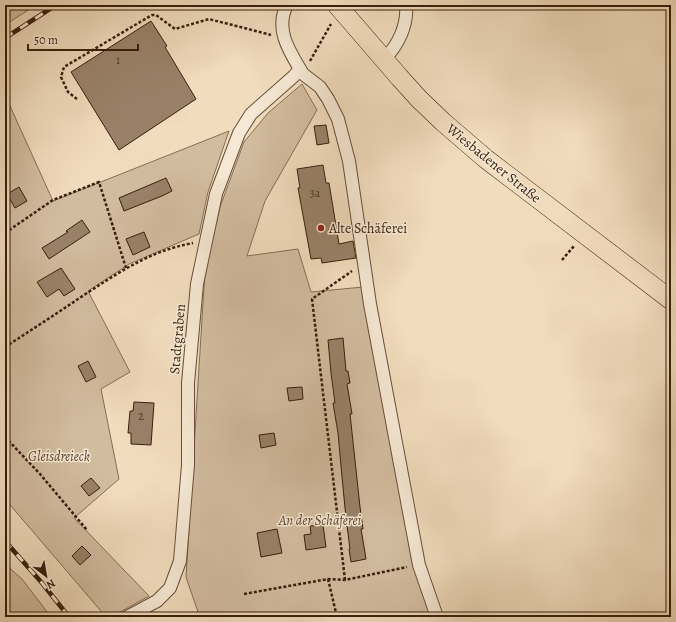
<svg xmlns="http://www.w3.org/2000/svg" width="676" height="622" font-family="Alegreya,serif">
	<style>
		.green { fill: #d2bc9f; stroke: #866e55 }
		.building { fill: #998168; stroke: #391f0b }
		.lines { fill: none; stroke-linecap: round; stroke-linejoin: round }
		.minor-casing { stroke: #674e38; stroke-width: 14 }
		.primary-casing { stroke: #391f0b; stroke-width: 20 }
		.path { stroke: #391f0b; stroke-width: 2.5; stroke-dasharray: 3 2; stroke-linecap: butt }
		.minor { stroke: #f6e8d4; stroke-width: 12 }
		.primary { stroke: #f1dcbd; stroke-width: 19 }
		.rail-casing { stroke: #391f0b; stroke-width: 4.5 }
		.rail { stroke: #f6e8d4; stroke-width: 3; stroke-dasharray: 9; stroke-linecap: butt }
		.poi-dot { fill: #8f2418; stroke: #f6e8d4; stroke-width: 1.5 }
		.labels { text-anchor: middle; stroke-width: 3; stroke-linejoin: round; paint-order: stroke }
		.number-label { font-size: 12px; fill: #513822 }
		.street-label { font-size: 14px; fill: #391f0b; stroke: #f6e8d4 }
		.poi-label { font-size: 14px; fill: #391f0b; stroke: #f6e8d4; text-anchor: start }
		.park-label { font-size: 14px; font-style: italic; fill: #5f4630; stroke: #f6e8d4 }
	</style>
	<rect width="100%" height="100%" fill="#f1dcbd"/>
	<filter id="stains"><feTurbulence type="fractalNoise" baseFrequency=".005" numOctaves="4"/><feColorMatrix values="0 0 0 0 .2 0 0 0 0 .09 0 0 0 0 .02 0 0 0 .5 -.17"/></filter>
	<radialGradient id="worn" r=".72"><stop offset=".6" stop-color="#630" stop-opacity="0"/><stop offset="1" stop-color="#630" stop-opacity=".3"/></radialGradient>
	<path class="green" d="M5 5H36L5 25Z
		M302 84 317 110 265 201 247 256 298 249 311 292 363 287 434 617H182L198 612 186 577 205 271 220 207 244 142 268 113Z
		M5 95 53 201 229 131 208 192 199 234 129 264 88 291 130 372 101 389 119 479 74 518 149 596 111 617H106L5 499Z
		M5 564 22 579 51 617H5Z"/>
	<path class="building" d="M151 21 167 46 165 47 196 99 119 150 71 72Z
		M326 125 329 143 317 145 314 126Z
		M323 165 326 183H329L339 244 353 241 356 258 322 263 321 258 311 259 298 188H300L297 169Z
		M166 178 172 191 162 196 124 211 119 198Z
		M19 187 27 201 15 208 7 194Z
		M82 220 90 232 49 259 42 248 68 232 66 231Z
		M144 232 150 247 133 255 126 239Z
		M61 268 75 289 64 296 59 289 47 297 37 282Z
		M343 338 346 371H348L350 383 347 384 352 414H350L360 507 363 529H361L366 559 351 562 349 549H350L346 518 342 477 338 433 333 403H335L331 373 328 340Z
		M88 361 96 377 86 382 78 366Z
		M302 387 303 399 289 401 287 388Z
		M134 402 154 403 151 445 131 444V433H128L130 411H133Z
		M274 433 276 445 261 448 259 435Z
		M91 478 100 488 89 496 81 486Z
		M323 525 326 547 306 550 304 535 311 534 310 526Z
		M277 529 282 553 261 557 257 533Z
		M82 546 91 555 80 565 72 556Z"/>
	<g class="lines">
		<defs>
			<path id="minor" d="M384 59C398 46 408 25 406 5
				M300 69 303 74 320 87 328 99 338 119 349 161 370 304 419 565 437 617
				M127 617 157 601 170 588 180 561 188 465V383L197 284 216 194 239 133 251 114 294 76 300 69C288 49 275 28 287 5"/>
			<path id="primary" d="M337 5 400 78 419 99 443 122 486 159 671 300"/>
		</defs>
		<use href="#minor" class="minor-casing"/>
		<use href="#primary" class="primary-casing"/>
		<path class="path" d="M310 61 331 24
			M77 99 68 92 61 77 64 67 152 15H156L175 29 209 19 271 35
			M5 233 53 200 99 182 126 268
			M562 260 574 246
			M5 347C30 331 56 314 81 297 118 273 149 251 193 243
			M5 437 40 474 87 530
			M328 579 337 617
			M345 580 312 299 352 271
			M244 594 328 579 345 580 407 567"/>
		<use href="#minor" class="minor"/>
		<use href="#primary" class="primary"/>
		<defs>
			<path id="rail" d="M5 38 56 5
				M5 541 42 583 69 617"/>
		</defs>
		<use href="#rail" class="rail-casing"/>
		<use href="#rail" class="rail"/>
	</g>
	<circle class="poi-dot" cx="321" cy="228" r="4"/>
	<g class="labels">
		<g class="number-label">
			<text x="118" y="64">1</text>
			<text x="315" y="197">3a</text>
			<text x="141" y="420">2</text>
		</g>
		<g class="street-label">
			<text transform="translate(494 163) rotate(39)" y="5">Wiesbadener Straße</text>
			<text transform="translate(177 339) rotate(-85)" y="5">Stadtgraben</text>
		</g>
		<g class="poi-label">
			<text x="329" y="233">Alte Schäferei</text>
		</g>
		<g class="park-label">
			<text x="59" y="461">Gleisdreieck</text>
			<text x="320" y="525">An der Schäferei</text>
		</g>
	</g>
	<rect width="676" height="622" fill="none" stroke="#f1dcbd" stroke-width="20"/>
	<rect x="6" y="6" width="664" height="610" fill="none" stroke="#391f0b" stroke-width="2"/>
	<rect x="10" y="10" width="656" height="602" fill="none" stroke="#391f0b"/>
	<g transform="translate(46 576) rotate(149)" stroke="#f6e8d4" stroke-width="3" paint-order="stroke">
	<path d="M0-3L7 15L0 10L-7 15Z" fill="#391f0b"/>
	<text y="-6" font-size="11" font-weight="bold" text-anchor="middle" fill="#391f0b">N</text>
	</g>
	<path d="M28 44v6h110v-6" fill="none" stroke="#391f0b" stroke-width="2"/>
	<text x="34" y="44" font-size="12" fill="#391f0b" stroke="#f6e8d4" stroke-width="3" paint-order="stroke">50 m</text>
	<rect width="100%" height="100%" filter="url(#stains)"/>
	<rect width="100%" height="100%" fill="url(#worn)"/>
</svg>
